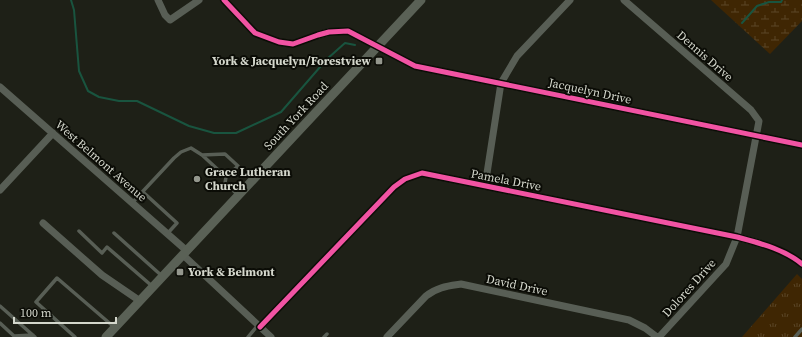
<svg xmlns="http://www.w3.org/2000/svg" width="802" height="337" font-family="'Source Serif 4',serif">
	<style>
		.grass { fill: url(#grass-tufts) }
		.wetland { fill: url(#wetland-marsh) }
		.lines { fill: none; stroke-linecap: round; stroke-linejoin: round }
		.stream { stroke: #19543f; stroke-width: 2 }
		.lane { stroke: #585e55; stroke-width: 3.5 }
		.street { stroke: #585e55; stroke-width: 7 }
		.secondary { stroke: #5a6156; stroke-width: 9 }
		.cycleway-casing { stroke: #0b0c06; stroke-width: 8 }
		.cycleway { stroke: #f153a3; stroke-width: 5 }
		.poi-dot { fill: #94978d; stroke: #0b0c06; stroke-width: 1.5 }
		.labels { text-anchor: middle; stroke-width: 4; stroke-linejoin: round; paint-order: stroke }
		.street-label { font-size: 12px; fill: #d4d7cc; stroke: #0b0c06 }
		.poi-label { font-size: 12px; font-weight: bold; fill: #d4d7cc; stroke: #0b0c06; text-anchor: start }
	</style>
	<defs>
		<pattern id="grass-tufts" width="24" height="20" patternUnits="userSpaceOnUse"><rect width="24" height="20" fill="#3f2603"/><path d="M3 7l-1-3M5 7V3M7 7l1-3M15 17l-1-3M17 17v-4M19 17l1-3" fill="none" stroke="#5a4527"/></pattern>
		<pattern id="wetland-marsh" width="20" height="14" patternUnits="userSpaceOnUse"><rect width="20" height="14" fill="#3f2603"/><path d="M1 5h8M5 5V1M11 12h8M15 12V8" fill="none" stroke="#5a4527"/></pattern>
	</defs>
	<rect width="100%" height="100%" fill="#1e2017"/>
	<path class="grass" d="M797 274 802 279V337H742Z"/>
	<path class="wetland" d="M711 0H802V21L770 54Z"/>
	<g class="lines">
		<path class="stream" d="M71 0 74 10 79 71 88 91 99 97 119 101H137L189 126 214 133H236L281 112 327 59 345 43 355 45
			M742 23 757 6 769 2H781L782 0"/>
		<path class="lane" d="M202 155 226 177
			M143 192 177 223 167 234
			M132 203 174 158 181 152 191 148 202 155 225 154 238 166 226 177 225 183 238 195
			M79 231 102 253 107 247 152 286
			M114 233 162 276
			M0 306 35 337
			M0 323 14 336 33 335
			M75 337 36 302 57 278 114 327
			M248 337 258 325
			M324 337 327 334
			M795 337 802 329"/>
		<path class="street" d="M158 0 165 15 170 20 199 0
			M224 0 255 33 279 42 293 44 318 35 329 32 348 31 415 66 802 145
			M624 0 751 110 759 121 737 237 726 264 659 337
			M0 87 187 251
			M485 186 501 83 517 56 570 0
			M0 190 53 133
			M43 223 102 275 140 301
			M183 255 271 337
			M260 327 394 187 405 179 422 173 737 237C759 243 784 249 802 264
			M387 337 426 296C437 287 448 286 461 284L629 320 645 328 657 337"/>
		<path class="secondary" d="M106 337 421 0"/>
		<defs>
			<path id="cycleway" d="M224 0 255 33 279 42 293 44 318 35 329 32 348 31 415 66 802 145
				M260 327 394 187 405 179 422 173 737 237C759 243 784 249 802 264"/>
		</defs>
		<use href="#cycleway" class="cycleway-casing"/>
		<use href="#cycleway" class="cycleway"/>
	</g>
	<g class="poi-dot">
		<rect x="375" y="57" width="8" height="8" rx="2"/>
		<circle cx="197" cy="179" r="4"/>
		<rect x="176" y="268" width="8" height="8" rx="2"/>
	</g>
	<g class="labels">
		<g class="street-label">
			<text transform="translate(705 56) rotate(41)" y="4">Dennis Drive</text>
			<text transform="translate(590 91) rotate(12)" y="4">Jacquelyn Drive</text>
			<text transform="translate(296 116) rotate(-47)" y="4">South York Road</text>
			<text transform="translate(101 161) rotate(41)" y="4">West Belmont Avenue</text>
			<text transform="translate(506 180) rotate(11)" y="4">Pamela Drive</text>
			<text transform="translate(517 285) rotate(12)" y="4">David Drive</text>
			<text transform="translate(689 288) rotate(-48)" y="4">Dolores Drive</text>
		</g>
		<g class="poi-label">
			<text x="371" y="65" text-anchor="end">York &amp; Jacquelyn/Forestview</text>
			<text x="205" y="176">Grace Lutheran<tspan x="205" dy="14">Church</tspan></text>
			<text x="188" y="276">York &amp; Belmont</text>
		</g>
	</g>
	<path d="M14 317v6h102v-6" fill="none" stroke="#d4d7cc" stroke-width="2"/>
	<text x="20" y="317" font-size="12" fill="#d4d7cc" stroke="#0b0c06" stroke-width="3" paint-order="stroke">100 m</text>
</svg>
